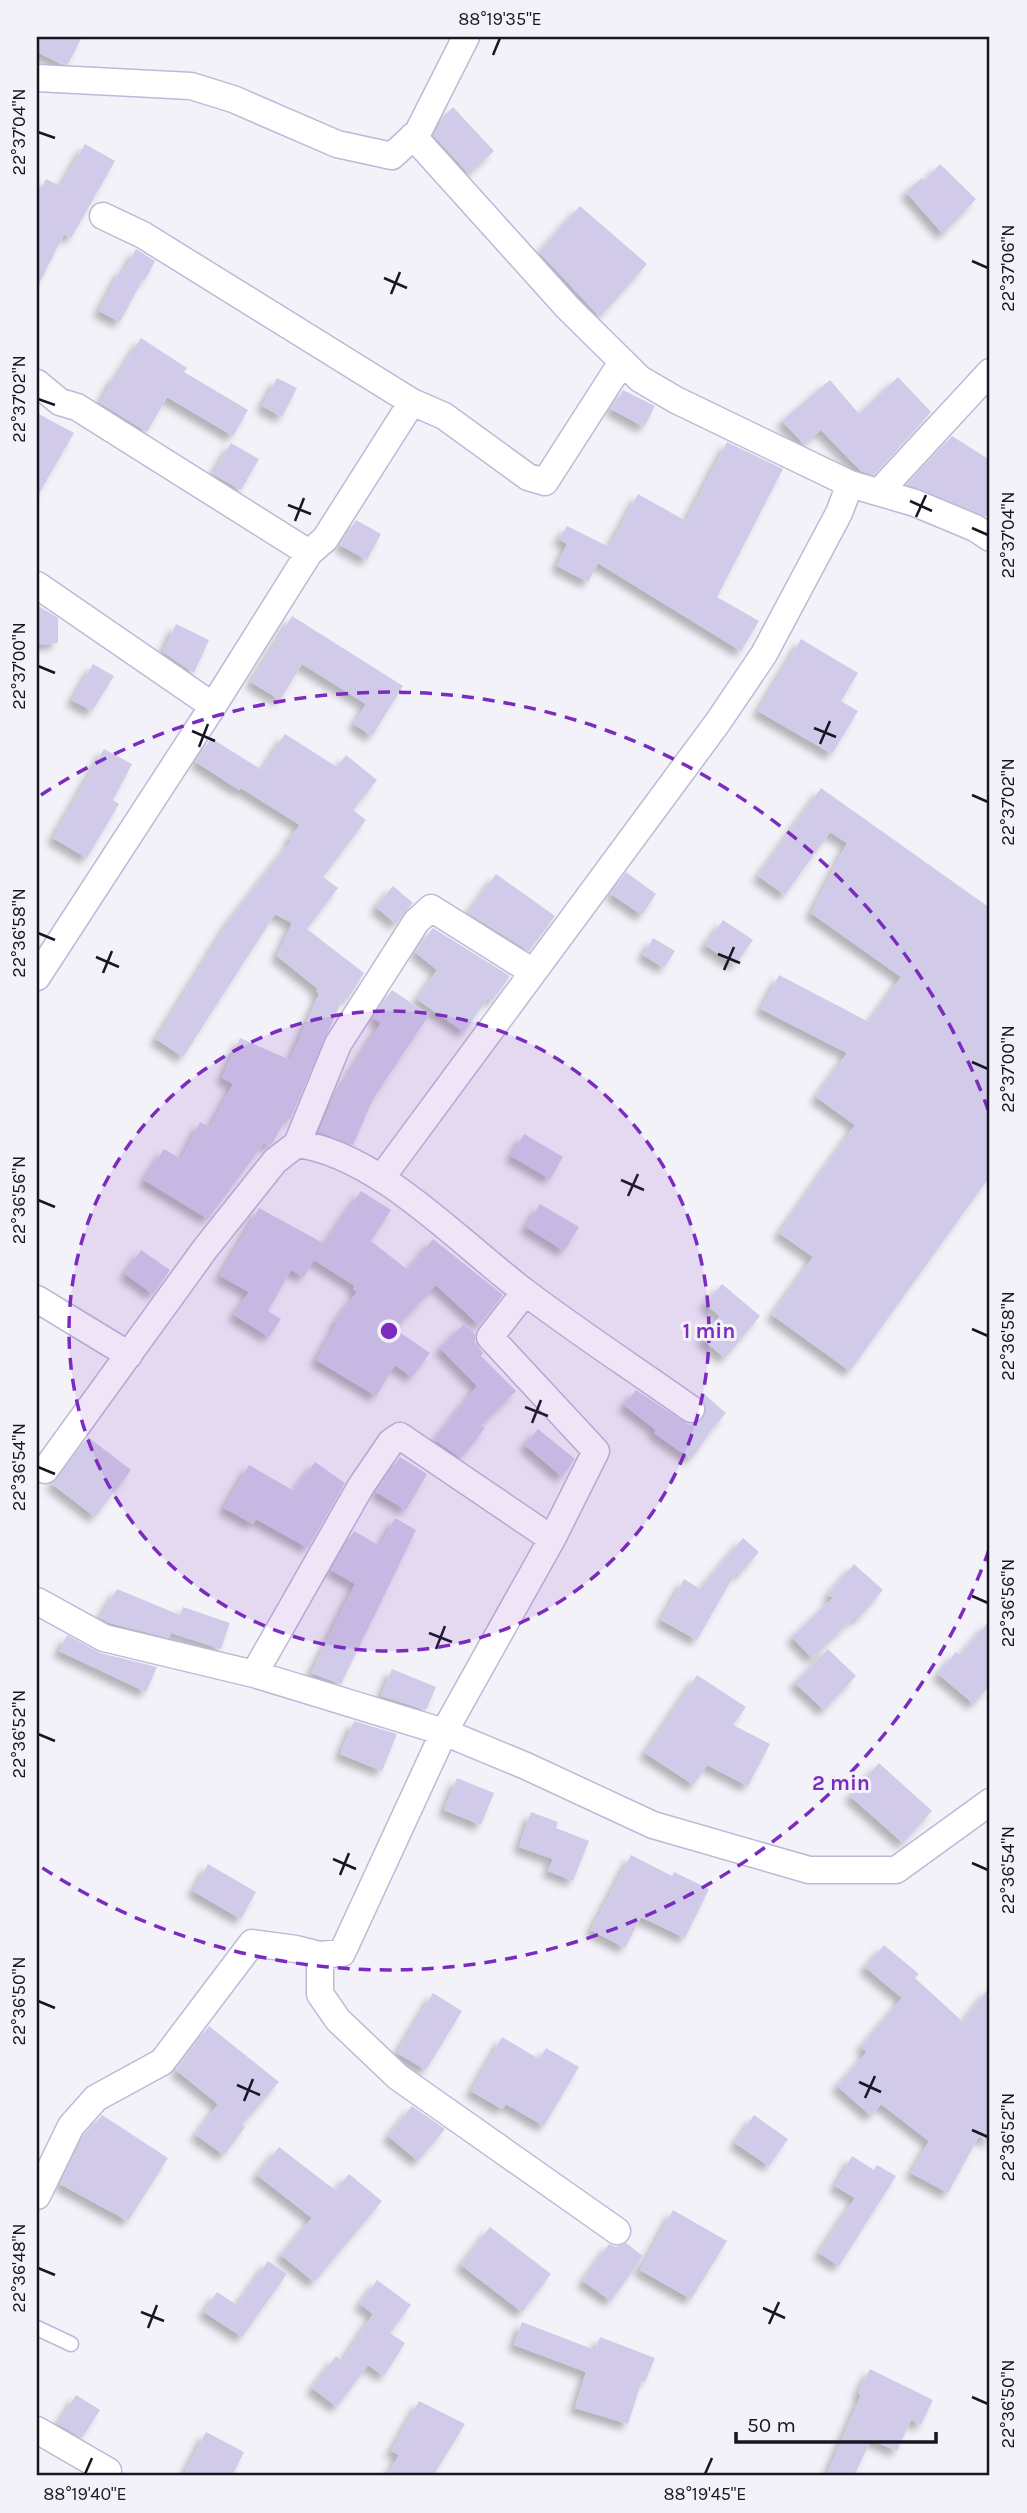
<svg xmlns="http://www.w3.org/2000/svg" width="1027" height="2513" font-family="Karla,sans-serif">
	<style>
		.building { fill: #d1cbe9; filter: url(#shadow) }
		.lines { fill: none; stroke-linecap: round; stroke-linejoin: round }
		.service-casing { stroke: #beb8d9; stroke-width: 17 }
		.minor-casing { stroke: #beb8d9; stroke-width: 29 }
		.service { stroke: #fff; stroke-width: 14 }
		.minor { stroke: #fff; stroke-width: 26 }
		.ticks { fill: none; stroke: #181622; stroke-width: 2.5 }
		.ring { fill: none; stroke: #7b2cbf; stroke-width: 3.5; stroke-dasharray: 12 9 }
		.centre { fill: #7b2cbf; stroke: #f3f2f9; stroke-width: 3.5 }
		.ring-label { font-size: 21px; text-anchor: middle; font-weight: bold; fill: #7b2cbf; stroke: #f3f2f9; stroke-width: 6; stroke-linejoin: round; paint-order: stroke }
		.neatline { fill: none; stroke: #181622; stroke-width: 2.5 }
		.ticks-label { font-size: 18px; text-anchor: middle; fill: #181622 }
	</style>
	<defs>
		<filter id="shadow"><feDropShadow dx="-6" dy="6" stdDeviation="3.5" flood-color="#0004"/></filter>
	</defs>
	<rect width="100%" height="100%" fill="#f3f2f9"/>
	<path class="building" d="M37 37H82L68 64 59 63 37 52Z
		M453 107 494 151 469 174 434 136 444 116Z
		M85 144 115 161 71 238 64 234 37 288V197L46 179 61 186Z
		M940 164 976 199 943 234 906 192 922 178 924 181Z
		M580 206 647 264 600 317 539 252Z
		M136 249 155 261 145 280 143 279 120 322 99 311 121 269 124 271Z
		M141 338 187 368 184 372 248 410 233 436 167 397 147 432 100 403 115 375 117 376Z
		M898 377 931 412 874 475 861 471 821 430 804 444 782 421 830 380 859 414Z
		M277 378 297 388 282 417 262 406Z
		M623 390 655 406 644 427 611 409Z
		M37 413 74 433 37 497Z
		M952 436 990 460V511L986 517 907 484Z
		M727 442 783 469 717 597 759 621 741 651 598 563 588 582 557 566 567 544 559 539 567 526 609 547 638 494 686 521Z
		M231 443 259 459 241 490 213 474Z
		M356 520 381 534 367 560 340 545Z
		M37 605 58 618V643L37 645Z
		M292 616 403 686 372 736 354 724 366 704 302 664 280 700 251 682Z
		M176 624 209 640 194 673 163 652Z
		M801 639 858 673 841 701 858 711 832 754 758 711Z
		M93 664 114 676 92 711 72 700Z
		M285 734 337 767 346 755 377 780 353 810 366 820 323 877 338 888 307 929 364 973 347 1000 343 997 290 1120 286 1118 273 1142 269 1146 264 1143 208 1219 144 1180 164 1149 181 1159 200 1122 210 1127 233 1084 222 1078 240 1038 290 1060 319 994 316 991 318 989 277 956 292 923 275 914 183 1057 156 1039 229 921 291 841 289 839 300 825 241 788 239 790 196 762 211 738 262 770Z
		M104 749 132 764 113 800 119 804 87 858 53 838Z
		M821 788 990 908V1176L850 1371 772 1315 813 1257 779 1233 855 1125 816 1097 847 1053 761 1009 779 975 869 1022 901 977 811 913 847 843 830 832 785 895 758 876Z
		M626 872 656 894 642 915 611 894Z
		M496 874 555 916 529 951 468 913Z
		M393 886 413 903 396 924 376 907Z
		M723 920 753 940 735 965 705 945Z
		M433 928 510 976 492 1001 488 998 464 1032 417 999 437 970 415 952Z
		M653 938 675 951 664 968 643 955Z
		M392 990 429 1015 373 1099 353 1145 319 1132 332 1101 381 1023 373 1018Z
		M524 1134 563 1157 550 1179 511 1156Z
		M361 1191 391 1210 371 1241 408 1270 433 1239 503 1295 479 1325 436 1285 395 1329 430 1353 412 1377 395 1365 376 1396 316 1360 337 1323 335 1322 357 1292 353 1289 355 1286 314 1260Z
		M540 1204 579 1227 564 1251 526 1227Z
		M259 1208 323 1243 304 1277 291 1270 268 1311 281 1319 269 1337 234 1315 249 1292 220 1276Z
		M141 1250 170 1270 153 1294 125 1274Z
		M722 1284 760 1316 725 1358 702 1339 720 1316 705 1304Z
		M464 1324 475 1334V1342L483 1353 481 1356 516 1391 481 1425 485 1428 461 1458 435 1440 477 1386 440 1348Z
		M636 1390 689 1425 697 1423 704 1417 707 1410 701 1397 704 1394 726 1413 705 1438 706 1439 691 1459 654 1433 656 1430 624 1405Z
		M538 1429 575 1459 562 1477 525 1445Z
		M88 1437 131 1470 95 1517 52 1484Z
		M400 1457 427 1474 406 1510 376 1492Z
		M315 1462 345 1483 308 1548 256 1519 253 1524 224 1508 249 1465 294 1491Z
		M395 1518 416 1530 341 1684 311 1673 355 1584 331 1570 354 1531 380 1546Z
		M743 1538 759 1552 739 1575 736 1572 697 1640 661 1620 684 1579 700 1589Z
		M854 1564 883 1590 858 1619 855 1617 812 1658 792 1637 833 1598 828 1594Z
		M117 1589 180 1615 183 1607 230 1623 221 1649 171 1633 169 1638 110 1623 100 1618Z
		M990 1620V1685L974 1704 938 1674 956 1652 960 1655Z
		M67 1635 100 1653 157 1667 146 1692 59 1651Z
		M828 1649 856 1676 824 1710 795 1683Z
		M392 1669 436 1687 426 1710 381 1696Z
		M697 1675 746 1707 733 1725 770 1744 748 1786 707 1765 694 1785 645 1753Z
		M354 1721 397 1734 382 1771 340 1754Z
		M879 1763 932 1811 903 1843 850 1796Z
		M457 1778 494 1793 481 1825 444 1810Z
		M531 1812 558 1822 556 1828 589 1841 573 1881 548 1871 553 1859 519 1847Z
		M631 1855 672 1876 674 1872 709 1889 685 1938 641 1917 625 1948 591 1930Z
		M208 1864 256 1892 241 1919 193 1891Z
		M884 1945 919 1974 915 1978 963 2022 990 1986V2142L979 2136 948 2193 911 2173 929 2141 881 2104 871 2116 837 2086 867 2052 861 2047 902 1998 865 1967Z
		M433 1993 462 2011 426 2070 397 2053Z
		M209 2026 279 2082 242 2125 245 2127 224 2155 196 2135 218 2104 176 2070Z
		M502 2037 539 2059 546 2048 579 2067 544 2126 506 2104 502 2109 471 2091Z
		M412 2106 445 2129 418 2161 388 2136Z
		M102 2115 168 2158 128 2221 60 2184 84 2135Z
		M754 2115 788 2139 769 2166 735 2143Z
		M279 2147 335 2190 349 2174 382 2201 314 2282 281 2255 312 2218 257 2175Z
		M852 2156 874 2170 877 2165 896 2176 839 2266 819 2253 855 2198 835 2186Z
		M673 2210 727 2241 691 2299 640 2270Z
		M490 2227 551 2274 522 2312 461 2265Z
		M626 2243 643 2256 611 2301 583 2281 609 2244 616 2247Z
		M268 2261 287 2274 242 2337 204 2312 217 2292 237 2305Z
		M377 2280 411 2305 390 2333 405 2343 384 2376 368 2365 337 2407 312 2388 336 2356 342 2361 373 2314 360 2304Z
		M522 2322 595 2350 600 2337 655 2358 645 2382 642 2380 628 2424 575 2408 586 2372 514 2345Z
		M870 2369 933 2400 921 2425 911 2420 897 2451 871 2440 854 2476H826L861 2395 858 2393Z
		M76 2395 100 2410 82 2438 58 2424Z
		M419 2401 465 2424 433 2476H387L399 2455 391 2451Z
		M206 2432 244 2452 232 2476H183Z"/>
	<g class="lines">
		<defs>
			<path id="service" d="M37 2328 71 2344"/>
			<path id="minor" d="M37 78 191 86 233 99 337 144 392 156 418 132 466 37
				M413 136 568 308 640 379 676 400 850 484 915 503 975 528 990 538
				M103 216 143 235 412 402 444 416 528 477 545 482 622 362
				M37 383 60 402 77 407 309 553
				M879 492 990 372
				M37 585 213 706
				M37 977 213 706 309 553 325 539 412 402
				M297 1144 338 1044 416 922 431 908 533 972
				M382 1177 718 722 764 654 839 513 850 484
				M525 1292 490 1337 596 1451 552 1539
				M37 1299 129 1355
				M45 1470 205 1249 275 1161 297 1144C378 1154 461 1244 525 1292 579 1333 636 1370 691 1409
				M37 1601 104 1638 254 1674 444 1732 552 1539 400 1436 391 1442 361 1486 254 1674
				M320 1955V1994L338 2020 398 2077 617 2231
				M37 2196 71 2126 96 2098 162 2062 252 1943 296 1949 320 1955 342 1953 444 1732 526 1766 653 1825 809 1870H896L990 1802
				M37 2430 108 2471"/>
		</defs>
		<use href="#service" class="service-casing"/>
		<use href="#minor" class="minor-casing"/>
		<use href="#service" class="service"/>
		<use href="#minor" class="minor"/>
	</g>
	<path class="ticks" d="M493 55 500 38M38 132 55 138M972 261 988 268M384 278 407 288M391 294 400 272M38 399 55 405M910 501 932 511M288 505 311 514M916 517 926 495M295 521 304 498M972 528 988 535M38 666 55 673M814 728 836 737M192 731 215 741M820 744 830 721M199 747 208 724M972 795 988 802M38 933 55 940M718 954 740 963M96 957 119 967M724 970 734 947M103 973 112 951M972 1062 988 1069M621 1180 644 1190M628 1196 638 1174M38 1200 55 1207M972 1329 988 1336M525 1407 548 1416M532 1423 541 1400M38 1467 55 1474M972 1596 988 1603M429 1633 452 1642M436 1649 445 1626M38 1734 55 1741M333 1859 356 1869M972 1863 988 1870M340 1875 349 1853M38 2001 55 2008M859 2082 881 2092M237 2085 260 2095M865 2098 875 2076M244 2101 253 2079M972 2130 988 2137M38 2268 55 2275M763 2308 785 2318M141 2312 164 2321M769 2324 779 2302M148 2328 157 2305M972 2397 988 2404M85 2474 92 2458M705 2474 712 2458"/>
	<circle cx="389" cy="1331" r="320" fill="#7b2cbf" fill-opacity=".12"/>
	<g class="ring">
		<circle cx="389" cy="1331" r="320"/>
		<path d="M989 1550A639 639 0 0 1 41 1867M41 795A639 639 0 0 1 989 1112"/>
	</g>
	<circle cx="389" cy="1331" r="10" class="centre"/>
	<g class="ring-label">
		<text x="709" y="1338">1 min</text>
		<text x="841" y="1790">2 min</text>
	</g>
	<rect width="1027" height="2513" fill="none" stroke="#f3f2f9" stroke-width="77"/>
	<path d="M736 2432v10h200v-10" fill="none" stroke="#181622" stroke-width="3.5"/>
	<text x="747" y="2432" font-size="21" fill="#181622" stroke="#f3f2f9" stroke-width="5" paint-order="stroke">50 m</text>
	<rect x="38" y="38" width="950" height="2436" class="neatline"/>
	<g class="ticks-label">
		<text x="500" y="25">88°19'35"E</text>
		<text transform="translate(19 132) rotate(-90)" y="6">22°37'04"N</text>
		<text transform="translate(1008 268) rotate(-90)" y="6">22°37'06"N</text>
		<text transform="translate(19 399) rotate(-90)" y="6">22°37'02"N</text>
		<text transform="translate(1008 535) rotate(-90)" y="6">22°37'04"N</text>
		<text transform="translate(19 666) rotate(-90)" y="6">22°37'00"N</text>
		<text transform="translate(1008 802) rotate(-90)" y="6">22°37'02"N</text>
		<text transform="translate(19 933) rotate(-90)" y="6">22°36'58"N</text>
		<text transform="translate(1008 1069) rotate(-90)" y="6">22°37'00"N</text>
		<text transform="translate(19 1200) rotate(-90)" y="6">22°36'56"N</text>
		<text transform="translate(1008 1336) rotate(-90)" y="6">22°36'58"N</text>
		<text transform="translate(19 1467) rotate(-90)" y="6">22°36'54"N</text>
		<text transform="translate(1008 1603) rotate(-90)" y="6">22°36'56"N</text>
		<text transform="translate(19 1734) rotate(-90)" y="6">22°36'52"N</text>
		<text transform="translate(1008 1870) rotate(-90)" y="6">22°36'54"N</text>
		<text transform="translate(19 2001) rotate(-90)" y="6">22°36'50"N</text>
		<text transform="translate(1008 2137) rotate(-90)" y="6">22°36'52"N</text>
		<text transform="translate(19 2268) rotate(-90)" y="6">22°36'48"N</text>
		<text transform="translate(1008 2404) rotate(-90)" y="6">22°36'50"N</text>
		<text x="85" y="2500">88°19'40"E</text>
		<text x="705" y="2500">88°19'45"E</text>
	</g>
</svg>
